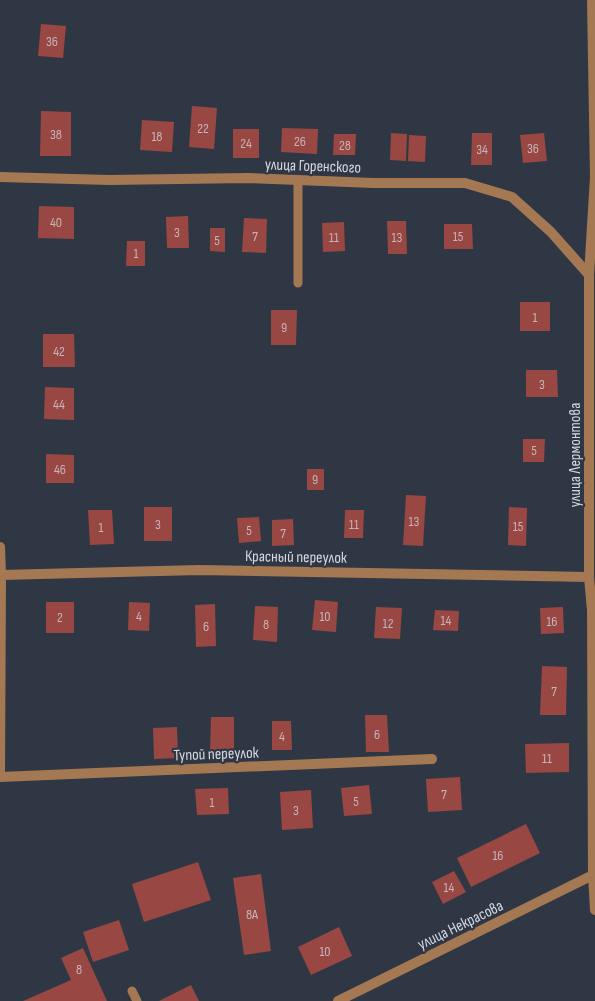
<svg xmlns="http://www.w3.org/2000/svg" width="595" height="1001" font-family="'Sofia Sans Condensed',sans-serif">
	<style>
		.building { fill: #994743 }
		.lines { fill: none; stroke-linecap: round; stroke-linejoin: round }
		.service { stroke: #a47852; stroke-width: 9 }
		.minor { stroke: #a47852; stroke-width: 10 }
		.tertiary { stroke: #a47852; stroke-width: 10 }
		.labels { text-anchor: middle; stroke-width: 4.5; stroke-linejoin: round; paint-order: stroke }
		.number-label { font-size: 14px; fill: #c5b4ba }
		.street-label { font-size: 16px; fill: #d4d9e2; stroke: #303744 }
	</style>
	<rect width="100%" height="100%" fill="#303744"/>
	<path class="building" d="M41 24 66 26 63 58 38 56Z
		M192 106 217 108 214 149 189 147Z
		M41 111 71 112V156H40Z
		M142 120 174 122 172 152 140 150Z
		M282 128 318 129 317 154 281 152Z
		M233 129H259V158H233Z
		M391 133 407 134 406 161 390 160Z
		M472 133H492V165H471Z
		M544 133 547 161 523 163 520 135Z
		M334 134H356L355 155H333Z
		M409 135 426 136 425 162 408 161Z
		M39 206 74 207V239L38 238Z
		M188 216 189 248H167L166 217Z
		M244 218 267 219 266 253 242 252Z
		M387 221H406L407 254H388Z
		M344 222 345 251 323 252 322 223Z
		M444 224H472L473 249H444Z
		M210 228H225V252L210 251Z
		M127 241H145V266H126Z
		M520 302H550V331H520Z
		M271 310H297L296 345H271Z
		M43 334H74L75 367H43Z
		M526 370H557L558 397H526Z
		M45 387 74 388V420L44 419Z
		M523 439H545L544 462H523Z
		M46 454 74 455V483H46Z
		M307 469H324V490H307Z
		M406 495 426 496 423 546 403 545Z
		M144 507H172V541H144Z
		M509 507 527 508 526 546 508 545Z
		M88 510H112L114 544 90 545Z
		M345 510H364L363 538H344Z
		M259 517 261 541 239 543 237 518Z
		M293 519 294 545 272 546V520Z
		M315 600 338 602 336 632 312 630Z
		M46 602H74V633H46Z
		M129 602 150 603 149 631 128 630Z
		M215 604 216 646 196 647 195 605Z
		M255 606 278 607 277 642 253 640Z
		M376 607 402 608 400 639 374 638Z
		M563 607 564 633 541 634 540 608Z
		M435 610 459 611 458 631 433 630Z
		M542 666 567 667 566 715H540Z
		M365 715H387L389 752H366Z
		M211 717H234V752L210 751Z
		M272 721H291L292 750H272Z
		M177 727 178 758 154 759 153 728Z
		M569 743V772L526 773 525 744Z
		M460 777 462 810 428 812 426 779Z
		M369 785 372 814 344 816 341 788Z
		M228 788 229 814 197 815 195 789Z
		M311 790 313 828 282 830 280 792Z
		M526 824 540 853 471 887 457 858Z
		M198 862 211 900 144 922 132 884Z
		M454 871 466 892 443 904 432 882Z
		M261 874 271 951 244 955 233 878Z
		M119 920 129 950 93 962 83 932Z
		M339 927 352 956 311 975 298 947Z
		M83 948 107 1001H23L71 980 61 958Z
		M191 985 199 1001H159Z"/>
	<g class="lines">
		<path class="service" d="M298 283V180
			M132 991 137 1001"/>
		<path class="minor" d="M592 0 595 177 589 275V577L592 610 593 875 595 910
			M0 177 109 180 248 178 373 183H465L512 197 551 232 589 275
			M0 547 1 575 0 774
			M1 575 199 570 589 577
			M0 777 432 759"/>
		<path class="tertiary" d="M338 1001 595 874"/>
	</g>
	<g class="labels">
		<g class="number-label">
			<text x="52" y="46">36</text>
			<text x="203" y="133">22</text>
			<text x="56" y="139">38</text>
			<text x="157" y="141">18</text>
			<text x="300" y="146">26</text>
			<text x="246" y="148">24</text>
			<text x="345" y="150">28</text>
			<text x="533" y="153">36</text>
			<text x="482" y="154">34</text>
			<text x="56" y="227">40</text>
			<text x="177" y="237">3</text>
			<text x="255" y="241">7</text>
			<text x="458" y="241">15</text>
			<text x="334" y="242">11</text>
			<text x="397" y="242">13</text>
			<text x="217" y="245">5</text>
			<text x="136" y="258">1</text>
			<text x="535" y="322">1</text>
			<text x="284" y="332">9</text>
			<text x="59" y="356">42</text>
			<text x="542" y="389">3</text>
			<text x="59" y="409">44</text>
			<text x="534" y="455">5</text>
			<text x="60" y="474">46</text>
			<text x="315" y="484">9</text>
			<text x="414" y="526">13</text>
			<text x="158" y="529">3</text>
			<text x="354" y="529">11</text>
			<text x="518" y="531">15</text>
			<text x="101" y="532">1</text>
			<text x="249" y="535">5</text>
			<text x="283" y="538">7</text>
			<text x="139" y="621">4</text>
			<text x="325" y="621">10</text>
			<text x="60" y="622">2</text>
			<text x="446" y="625">14</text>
			<text x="552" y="626">16</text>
			<text x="388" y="628">12</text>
			<text x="266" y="629">8</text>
			<text x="206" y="631">6</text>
			<text x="554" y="696">7</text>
			<text x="377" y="739">6</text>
			<text x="282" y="741">4</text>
			<text x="547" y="763">11</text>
			<text x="444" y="799">7</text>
			<text x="356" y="806">5</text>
			<text x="212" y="807">1</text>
			<text x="296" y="815">3</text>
			<text x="498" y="860">16</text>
			<text x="449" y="892">14</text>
			<text x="252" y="919">8А</text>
			<text x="325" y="956">10</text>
			<text x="79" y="974">8</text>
		</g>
		<g class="street-label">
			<text transform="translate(313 165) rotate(2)" y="6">улица Горенского</text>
			<text transform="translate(574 455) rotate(-90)" y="6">улица Лермонтова</text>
			<text transform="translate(296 556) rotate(1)" y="6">Красный переулок</text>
			<text transform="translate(216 753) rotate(-2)" y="6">Тупой переулок</text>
			<text transform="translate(460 924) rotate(-26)" y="6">улица Некрасова</text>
		</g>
	</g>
</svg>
